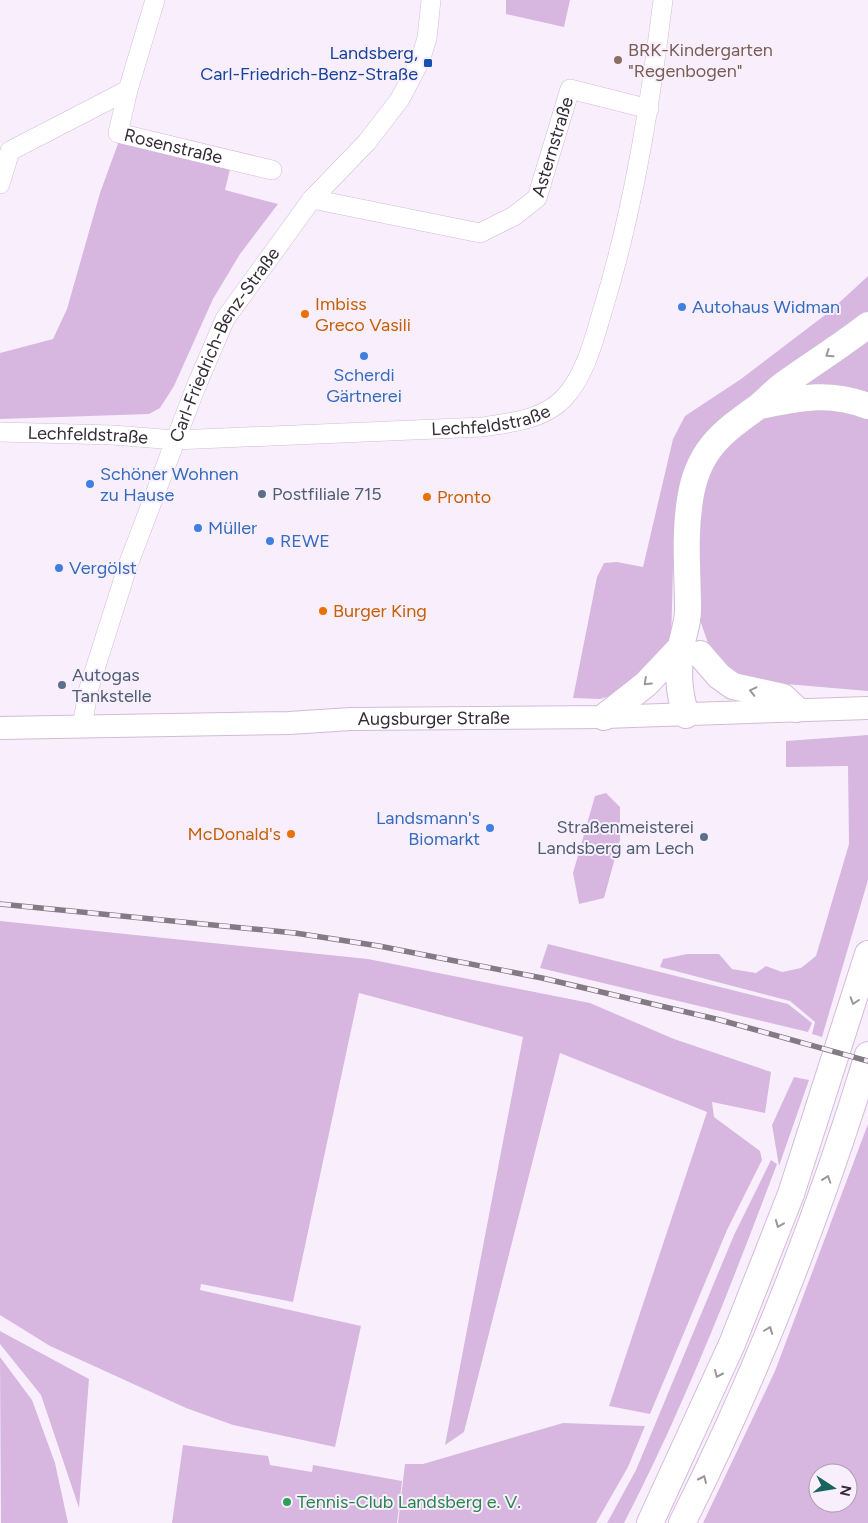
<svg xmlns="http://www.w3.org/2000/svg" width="868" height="1523" font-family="Figtree,sans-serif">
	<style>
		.green { fill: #d7b7e0; fill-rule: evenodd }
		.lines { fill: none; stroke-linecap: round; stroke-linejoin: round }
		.minor-casing { stroke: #d2bbd9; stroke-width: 20 }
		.major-casing { stroke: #d2bbd9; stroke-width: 24 }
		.highway-casing { stroke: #d2bbd9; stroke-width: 28 }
		.minor { stroke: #fff; stroke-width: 19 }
		.major { stroke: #fff; stroke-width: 22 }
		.highway { stroke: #fff; stroke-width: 26 }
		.rail-casing { stroke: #837a85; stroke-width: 5.5 }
		.rail { stroke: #f9effc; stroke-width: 4; stroke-dasharray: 11; stroke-linecap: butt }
		.oneway { stroke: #9a969b }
		.education-dot { fill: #8d6e63; stroke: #f9effc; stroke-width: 2 }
		.transit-dot { fill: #1a4fb4; stroke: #f9effc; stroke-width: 2 }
		.shop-dot { fill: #3f7fe0; stroke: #f9effc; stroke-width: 2 }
		.food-dot { fill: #e8710a; stroke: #f9effc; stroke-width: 2 }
		.service-dot { fill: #5c6f8a; stroke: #f9effc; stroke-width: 2 }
		.leisure-dot { fill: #2e9e5b; stroke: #f9effc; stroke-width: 2 }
		.labels { text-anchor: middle; stroke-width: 4; stroke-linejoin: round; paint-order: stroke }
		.education-label { font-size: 18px; fill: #785e54; stroke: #f9effc; text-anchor: start }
		.transit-label { font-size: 18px; fill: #164399; stroke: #f9effc; text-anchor: end }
		.street-label { font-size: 18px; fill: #352c37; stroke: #f9effc }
		.food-label { font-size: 18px; fill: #c56008; stroke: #f9effc; text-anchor: start }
		.shop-label { font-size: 18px; fill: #366cbe; stroke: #f9effc; text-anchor: start }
		.service-label { font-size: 18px; fill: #4e5e75; stroke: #f9effc; text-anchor: start }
		.leisure-label { font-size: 18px; fill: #27864d; stroke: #f9effc; text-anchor: start }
	</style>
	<rect width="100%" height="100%" fill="#f9effc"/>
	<path class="green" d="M506 0H570L564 27 506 14Z
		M120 138 231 165 225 190 278 204 240 254 213 299 174 386 160 408 149 414 0 419V353L53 339 67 309 100 193Z
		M868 276V316L743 406 674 532 671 642 631 690 600 699 573 698 597 577 604 563 617 562 643 567 673 439 685 416 741 379 829 312Z
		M868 332V397L805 387V379Z
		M791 406 868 415V691L737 680 711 652 700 620V519L704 492 719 453 772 411Z
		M868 735V880L822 1037 812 1034 815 1022 790 1001 660 967 663 959 687 954H719L732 969 756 973 766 966 782 972 801 968 816 956 849 844 848 766 786 767V741Z
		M606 793 620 807V840L604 898 579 904 573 873 595 796Z
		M0 921 368 959 590 1003 674 1039 771 1072 765 1113 712 1102 714 1117 760 1151 762 1160 727 1230 650 1414 609 1406 707 1112 560 1053 464 1432 445 1445 523 1037 359 993 293 1302 201 1284 200 1290 361 1326 335 1447 233 1425 186 1408 50 1346 0 1315Z
		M548 944 788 1004 812 1023 808 1032 540 968Z
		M794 1077 809 1080 779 1166 772 1125Z
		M868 1124V1523H703L775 1371ZM818 1473H848V1503H818Z
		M771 1160 777 1164C731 1286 684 1407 624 1523H607L636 1470 734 1235Z
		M0 1331 89 1379 79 1508 41 1395 0 1344Z
		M0 1357 32 1400 55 1463 68 1523H1Z
		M563 1423 645 1426 628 1467 596 1523H398L405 1464H423Z
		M183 1445 268 1456 270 1465 312 1472 313 1465 402 1481 397 1523H172Z"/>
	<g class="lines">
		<defs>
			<g id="minor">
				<path id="s1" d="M128 90 118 133 272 170"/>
				<path d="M0 184 10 151 128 90 155 0"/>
				<path id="s2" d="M312 199 480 233 514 216 537 198 570 89 649 109"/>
				<path id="s3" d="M0 432 113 435 175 440 483 427C512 422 543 420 564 398 586 374 594 339 603 309 634 208 650 104 663 0"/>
				<path id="s4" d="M82 726 89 688 128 565 195 389 225 319 312 199 367 142 400 99 420 61 427 38 431 0"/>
			</g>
			<g id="major">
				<path id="s5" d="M0 728 289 723 351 719 604 717 868 708"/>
			</g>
			<path id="highway" d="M760 406C800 398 828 391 868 406
				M700 654 719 676 733 686 783 697 796 709
				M686 715C678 691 678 672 681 647 683 635 688 623 688 610 688 573 684 537 690 500 697 451 721 433 759 406 768 399 775 390 784 384 812 364 841 346 868 325
				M604 717 646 684 681 647
				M650 1523 732 1344 791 1194 868 954
				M682 1523C756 1377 820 1212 868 1055"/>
		</defs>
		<use href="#minor" class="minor-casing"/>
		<use href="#major" class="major-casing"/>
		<use href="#highway" class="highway-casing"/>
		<use href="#minor" class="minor"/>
		<use href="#major" class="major"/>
		<use href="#highway" class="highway"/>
		<defs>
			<path id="rail" d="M0 904 295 933 379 946 542 978 720 1020 868 1061"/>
		</defs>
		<use href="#rail" class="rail-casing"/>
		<use href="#rail" class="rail"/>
	</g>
	<defs><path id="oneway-chevron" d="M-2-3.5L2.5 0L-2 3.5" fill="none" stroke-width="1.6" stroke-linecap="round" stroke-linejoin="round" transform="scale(1.25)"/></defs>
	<g class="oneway">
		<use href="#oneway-chevron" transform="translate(829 354) rotate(146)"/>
		<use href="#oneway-chevron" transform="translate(647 682) rotate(137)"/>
		<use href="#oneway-chevron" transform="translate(753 691) rotate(-167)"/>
		<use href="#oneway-chevron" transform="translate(854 1001) rotate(108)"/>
		<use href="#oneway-chevron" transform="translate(827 1179) rotate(-71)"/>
		<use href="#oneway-chevron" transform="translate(779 1224) rotate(112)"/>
		<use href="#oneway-chevron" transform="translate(769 1330) rotate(-69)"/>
		<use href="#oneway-chevron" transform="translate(718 1374) rotate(114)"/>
		<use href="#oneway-chevron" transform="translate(703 1479) rotate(-66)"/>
	</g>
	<circle class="education-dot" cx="618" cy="60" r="5"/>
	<rect class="transit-dot" x="423" y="58" width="10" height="10" rx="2.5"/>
	<g class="shop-dot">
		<circle cx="682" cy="307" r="5"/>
		<circle cx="364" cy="356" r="5"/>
		<circle cx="90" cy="484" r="5"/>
		<circle cx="198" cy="528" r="5"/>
		<circle cx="270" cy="541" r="5"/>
		<circle cx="59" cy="568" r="5"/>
		<circle cx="490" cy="828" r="5"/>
	</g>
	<g class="food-dot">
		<circle cx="305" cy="314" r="5"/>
		<circle cx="427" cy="497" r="5"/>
		<circle cx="323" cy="611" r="5"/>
		<circle cx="291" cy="834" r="5"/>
	</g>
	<g class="service-dot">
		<circle cx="262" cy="494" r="5"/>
		<circle cx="62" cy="685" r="5"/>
		<circle cx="704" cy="837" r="5"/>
	</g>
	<circle class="leisure-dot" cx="287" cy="1502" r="5"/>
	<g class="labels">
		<g class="education-label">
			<text x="628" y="56">BRK-Kindergarten<tspan x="628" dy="21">"Regenbogen"</tspan></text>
		</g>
		<g class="transit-label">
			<text x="418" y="59">Landsberg,<tspan x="418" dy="21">Carl-Friedrich-Benz-Straße</tspan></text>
		</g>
		<g class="street-label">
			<text dy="6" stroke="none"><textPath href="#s1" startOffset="101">Rosenstraße</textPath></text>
			<text dy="6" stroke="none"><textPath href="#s2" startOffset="292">Asternstraße</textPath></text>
			<text dy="6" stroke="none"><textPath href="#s4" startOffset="409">Carl-Friedrich-Benz-Straße</textPath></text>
			<text dy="6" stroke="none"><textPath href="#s3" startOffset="492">Lechfeldstraße</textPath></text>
			<text dy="6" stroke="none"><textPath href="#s3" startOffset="88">Lechfeldstraße</textPath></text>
			<text dy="6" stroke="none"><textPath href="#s5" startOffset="434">Augsburger Straße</textPath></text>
		</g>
		<g class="food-label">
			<text x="315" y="310">Imbiss<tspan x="315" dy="21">Greco Vasili</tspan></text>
			<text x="437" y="503">Pronto</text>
			<text x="333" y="617">Burger King</text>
			<text x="281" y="840" text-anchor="end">McDonald's</text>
		</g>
		<g class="shop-label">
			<text x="692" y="313">Autohaus Widman</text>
			<text x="364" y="381" text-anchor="middle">Scherdi<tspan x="364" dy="21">Gärtnerei</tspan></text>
			<text x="100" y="480">Schöner Wohnen<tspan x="100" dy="21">zu Hause</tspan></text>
			<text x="208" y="534">Müller</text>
			<text x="280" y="547">REWE</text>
			<text x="69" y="574">Vergölst</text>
			<text x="480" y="824" text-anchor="end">Landsmann's<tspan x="480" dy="21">Biomarkt</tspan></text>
		</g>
		<g class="service-label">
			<text x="272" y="500">Postfiliale 715</text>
			<text x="72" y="681">Autogas<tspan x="72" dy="21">Tankstelle</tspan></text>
			<text x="694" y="833" text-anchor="end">Straßenmeisterei<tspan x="694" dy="21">Landsberg am Lech</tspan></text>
		</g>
		<g class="leisure-label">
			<text x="297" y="1508">Tennis-Club Landsberg e. V.</text>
		</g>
	</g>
	<g transform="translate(833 1488) rotate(102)"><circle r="24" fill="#f9effc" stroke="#aba1ad"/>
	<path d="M0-4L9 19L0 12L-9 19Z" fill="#18645e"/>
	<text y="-8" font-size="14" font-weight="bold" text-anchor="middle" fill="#352c37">N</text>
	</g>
</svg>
